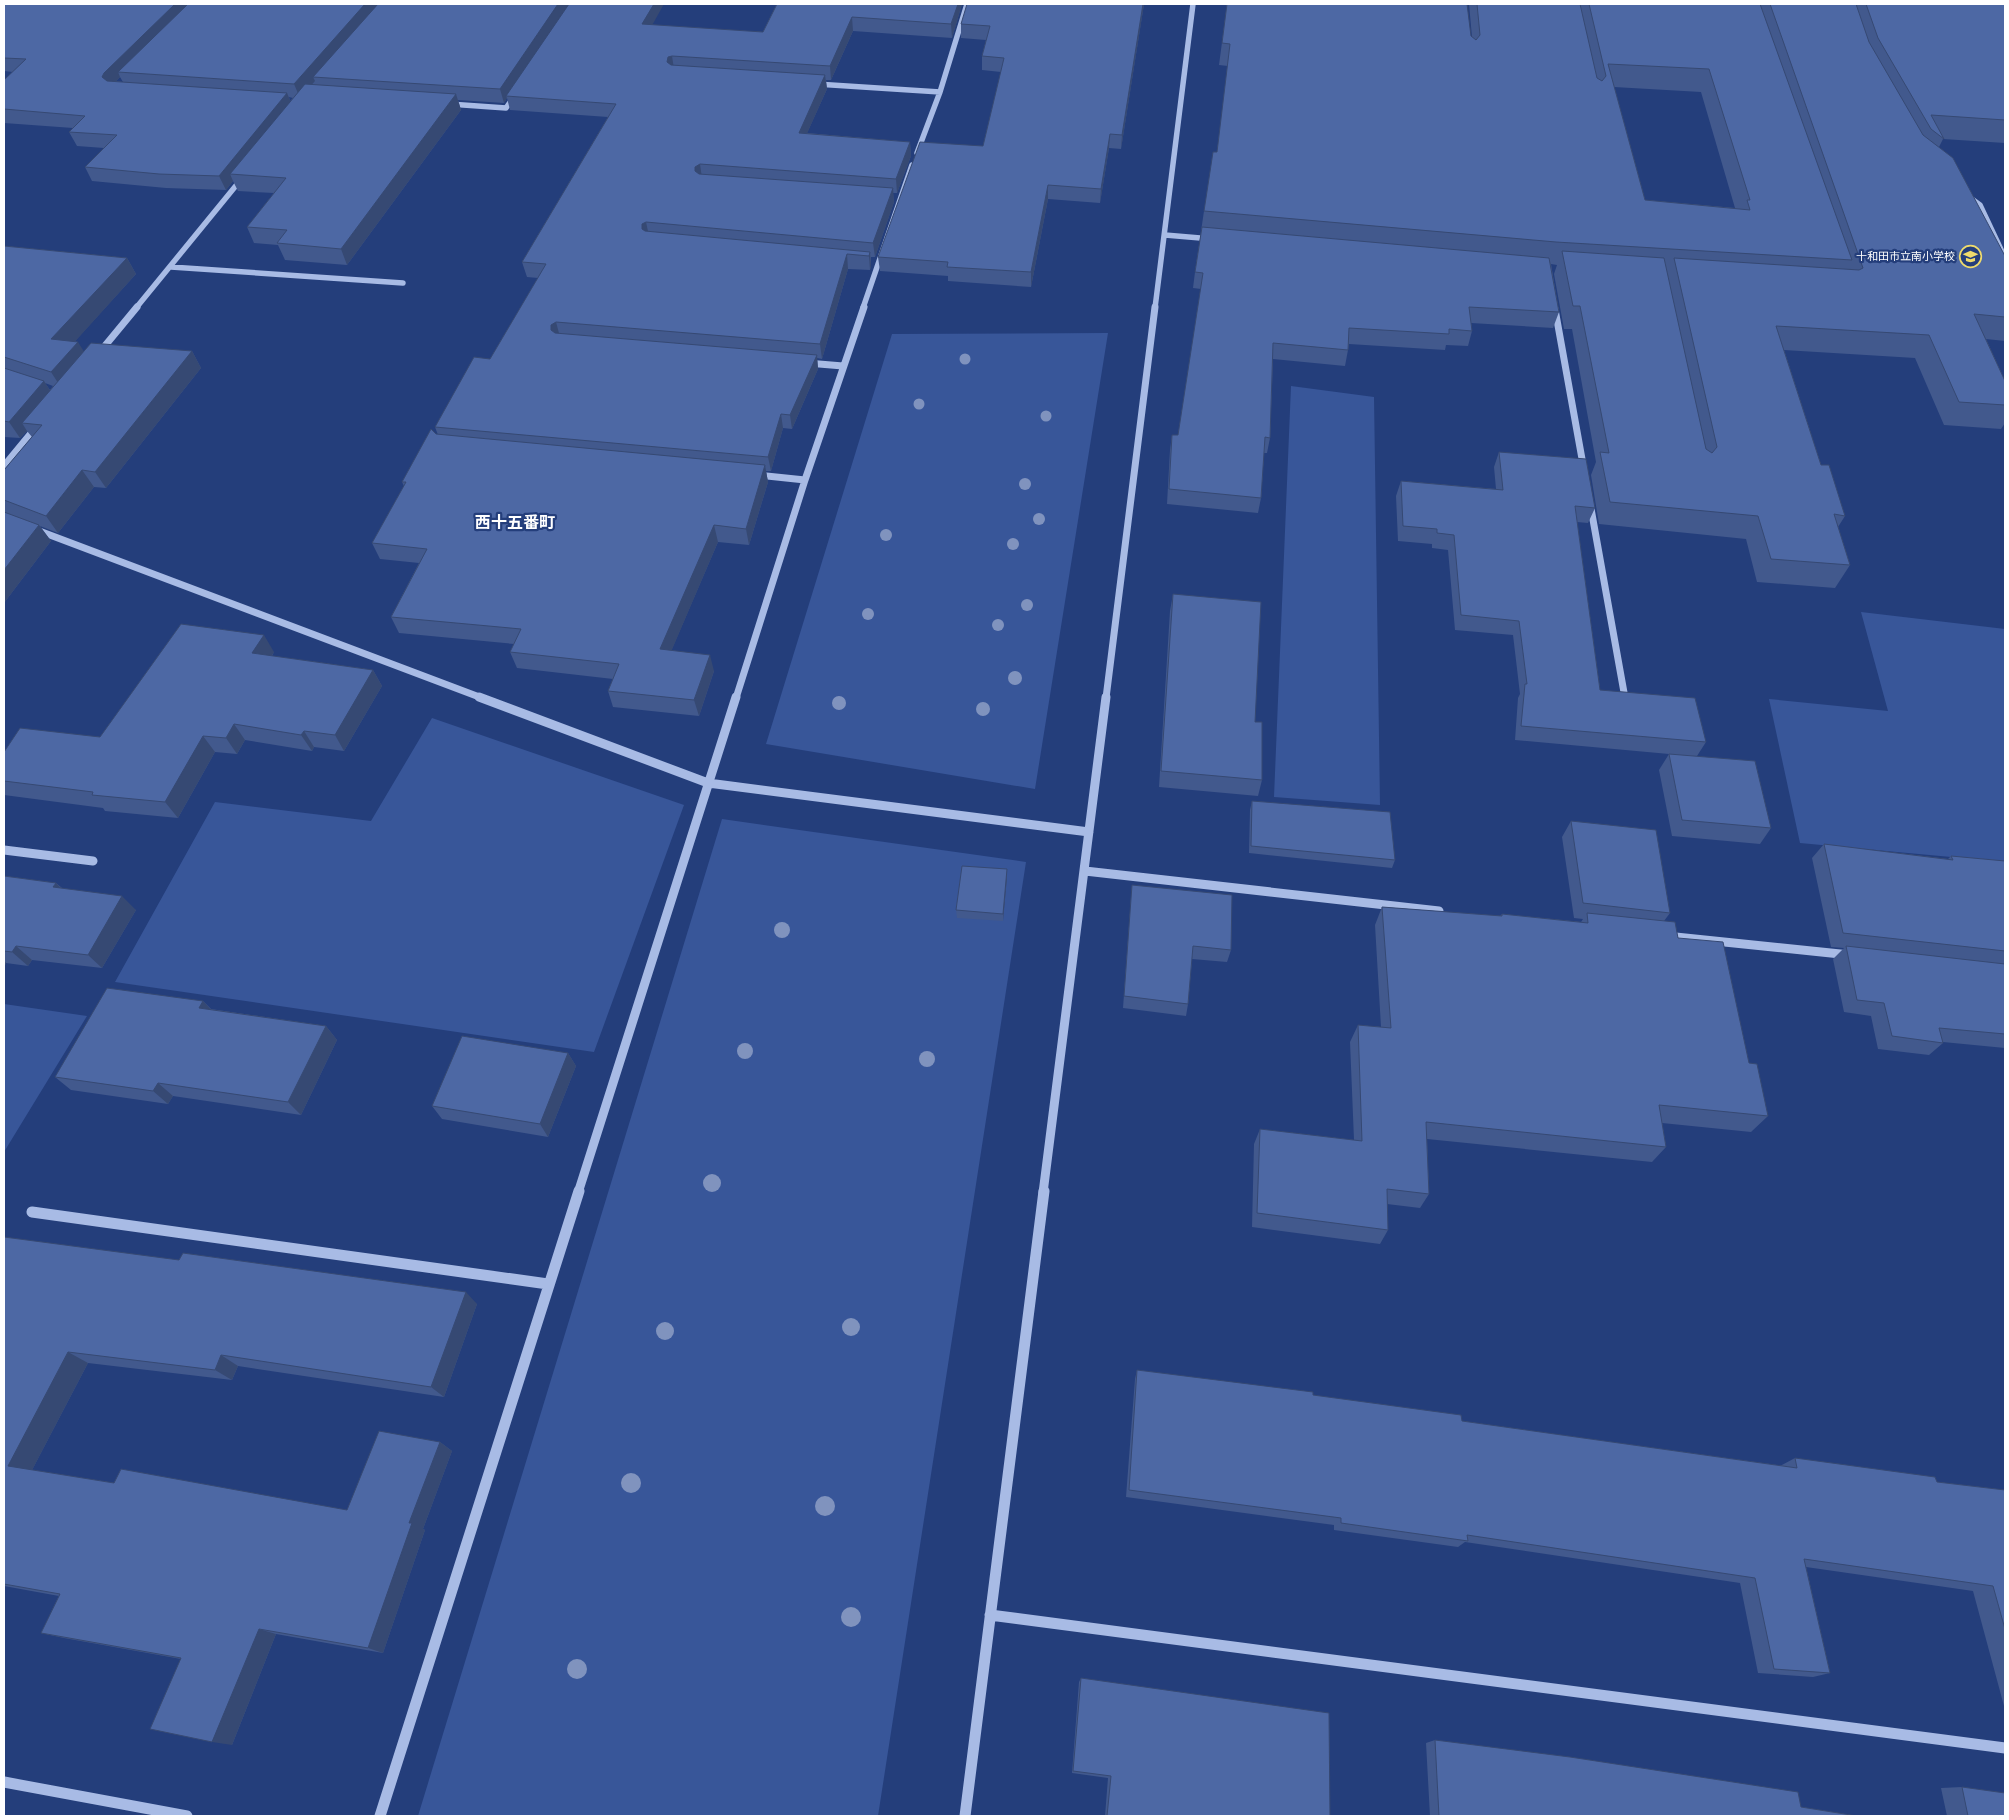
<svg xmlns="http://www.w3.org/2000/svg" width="2009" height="1820" font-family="Poppins,'Noto Sans JP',sans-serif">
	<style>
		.green { fill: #385699 }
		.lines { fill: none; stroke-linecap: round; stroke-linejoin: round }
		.minor-far3 { stroke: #a8bbe5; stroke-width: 5.5 }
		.minor-far2 { stroke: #a8bbe5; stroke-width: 7 }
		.minor-far1 { stroke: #a8bbe5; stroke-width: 9 }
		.minor { stroke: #a8bbe5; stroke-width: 11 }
		.tree { fill: #8093be }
		.wall { fill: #42598d; fill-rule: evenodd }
		.shaded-wall { fill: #364973 }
		.building { fill: #4d68a4; stroke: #364973; fill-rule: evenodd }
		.labels { text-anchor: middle; stroke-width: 4.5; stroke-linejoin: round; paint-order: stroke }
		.far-poi-label { font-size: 11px; fill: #fff; stroke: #243e7b; text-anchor: end }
		.quarter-label { font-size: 16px; font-weight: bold; fill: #fff; stroke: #243e7b }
	</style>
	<rect width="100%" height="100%" fill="#243e7b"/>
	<path class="green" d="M1108 333 1035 789 766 744 892 334Z
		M1291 386 1374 397 1380 805 1274 797Z
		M1861 612 2005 629V862L1800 843 1769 699 1888 711Z
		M432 718 684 805 594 1052 115 982 215 802 371 821Z
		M722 819 1026 862 878 1816H418Z
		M4 1004 87 1016 4 1152Z"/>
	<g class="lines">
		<path class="minor-far3" d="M816 84 940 92
			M449 104 506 108 515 95
			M917 153 940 92 967 4
			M1969 197 1980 205 2005 258
			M1165 235 1212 239
			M171 267 403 283
			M136 308 243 177
			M863 308 912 165
			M1155 308 1193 4"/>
		<path class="minor-far2" d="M1555 309 1584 470
			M99 353 137 307
			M807 363 843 366
			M4 466 37 426
			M757 475 805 480
			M1590 503 1625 698
			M34 529 482 698
			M736 698 805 480 864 307
			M1106 698 1155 307"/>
		<path class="minor-far1" d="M479 697 708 783 1089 832
			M1625 697V699
			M4 850 93 861
			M1085 871 1439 911
			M1666 936 1850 955
			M578 1193 736 697
			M1043 1193 1106 697"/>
		<path class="minor" d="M32 1212 548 1284
			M990 1615 2005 1748
			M4 1782 187 1816
			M380 1816 579 1191
			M965 1816 1044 1191"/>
	</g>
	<g class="tree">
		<circle cx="965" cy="359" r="5.5"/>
		<circle cx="919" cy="404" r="5.5"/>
		<circle cx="1046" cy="416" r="5.5"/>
		<circle cx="1025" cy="484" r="6"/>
		<circle cx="1039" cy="519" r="6"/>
		<circle cx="886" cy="535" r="6"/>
		<circle cx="1013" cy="544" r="6"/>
		<circle cx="1027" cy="605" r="6"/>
		<circle cx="868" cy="614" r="6"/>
		<circle cx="998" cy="625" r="6"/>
		<circle cx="1015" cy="678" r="7"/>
		<circle cx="839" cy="703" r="7"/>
		<circle cx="983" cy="709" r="7"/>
		<circle cx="782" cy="930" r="8"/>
		<circle cx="745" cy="1051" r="8"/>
		<circle cx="927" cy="1059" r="8"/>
		<circle cx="712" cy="1183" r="9"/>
		<circle cx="851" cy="1327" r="9"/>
		<circle cx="665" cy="1331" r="9"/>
		<circle cx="631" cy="1483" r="10"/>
		<circle cx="825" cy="1506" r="10"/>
		<circle cx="851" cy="1617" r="10"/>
		<circle cx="577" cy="1669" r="10"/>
	</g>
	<path class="wall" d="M4 4 652 25 763 32 777 4H962L952 38 853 31 831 80H826L827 89 807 133 910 142 911 156 897 193H893L894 202 875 257H871V266L870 270 848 269 822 359 817 358 818 369 792 429 783 428 771 471H766L768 482 749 545 718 542 671 651 714 671 699 716 613 707 608 691 613 679 517 668 510 652 514 644 399 633 391 617 419 563 380 559 372 543 404 486 402 482 436 434 438 435 435 427 490 359 538 278 527 277 522 262 608 117 510 110 507 98 504 103 458 100 461 110 347 265 285 260 278 245 254 243 247 227 274 193 238 191 233 181 226 190 166 188 92 181 85 167 104 148 77 146 69 132 73 128 4 123V80L13 72 4 71ZM120 77 123 82 116 81ZM289 97 293 98 290 101Z
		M1144 4 1121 149 1109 148 1100 203 1048 199 1031 287 948 281V276L880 271 878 257 983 146 1001 72 982 70V56L986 40 961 38V24Z
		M1227 4 1471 36 1472 37 1469 4H2005V143L1943 139 1939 147 2005 256V341L1986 339 2005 381V423L2001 429 1944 425 1915 358 1784 350 1821 465 1845 516 1838 527 1850 565 1835 588 1757 582 1746 539 1599 524 1591 475 1596 462 1572 329H1564L1554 274 1557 265 1551 264 1559 312 1553 328 1471 323 1472 331 1468 346 1446 345 1445 350 1349 344 1348 350 1345 366 1273 359 1270 438 1267 453H1264L1261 498 1258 513 1167 504 1170 450 1172 435H1178L1201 289 1193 288 1195 272 1204 211 1217 152 1228 66 1219 65ZM1614 87 1701 92 1735 208 1645 200Z
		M4 246 127 258 136 274 75 341 83 351H192L201 368 106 488 94 487 58 533 40 526 51 541 4 603V470L32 437 27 431 20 438 4 437ZM45 383 53 386 50 390Z
		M1499 452 1595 508 1588 523 1577 522 1600 690 1706 742 1697 756 1771 828 1760 844 1672 836 1659 770 1669 754 1515 740 1518 698 1520 694 1513 635 1455 630 1448 550 1432 548V544L1398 541 1396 496 1401 481 1496 489 1494 467Z
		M1173 594 1255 722 1262 780 1258 796 1159 787 1170 611Z
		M274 652 272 656 373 670 382 686 344 751 314 747 312 751 245 740 237 754 215 752 178 818 105 811 103 808 4 795V752L100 737Z
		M1252 801 1395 860 1392 868 1249 853 1250 810Z
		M1571 821 1670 913 1664 921 1678 938 1749 1063 1768 1116 1751 1132 1662 1123 1666 1147 1652 1162 1427 1139 1429 1194 1420 1208 1387 1204 1388 1230 1380 1244 1252 1227 1254 1144 1260 1129 1354 1140 1350 1042 1358 1025 1381 1027 1375 925 1382 907 1500 916 1502 914 1581 922 1583 919 1574 918 1562 837Z
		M1824 844 1948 859 1951 856 2005 861V1048L1943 1042V1043L1929 1055 1878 1049 1871 1016 1844 1012 1833 959 1844 948 1831 947 1812 858Z
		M1007 869V877L1003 921 957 918 956 910Z
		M4 876 56 883 62 888 136 910 102 968 32 960 28 966 6 963 4 967Z
		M1132 885 1231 950 1227 962 1192 959 1188 1004 1186 1016 1123 1008 1131 897Z
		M203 1001 211 1009 326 1026 337 1040 301 1115 173 1096 168 1104 71 1090 55 1077Z
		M568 1053 576 1066 548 1137 442 1119 432 1106Z
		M4 1237 477 1304 444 1397 238 1366 232 1380 88 1363 32 1470 114 1483 347 1510 440 1442 452 1451 423 1529 425 1530 383 1653 276 1634 232 1745 181 1659 64 1638 41 1633 59 1596 4 1586Z
		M1137 1370 1313 1395 1462 1421 1780 1466 1795 1458 1937 1482 2005 1490V1706H2004L1973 1591 1806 1567 1830 1673 1813 1677 1758 1673 1740 1583 1465 1542 1458 1547 1334 1530V1525L1126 1497 1135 1379Z
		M1081 1678 1330 1816H1105L1108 1778 1072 1773 1079 1682Z
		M1435 1740 1801 1807 1857 1816H1430L1426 1743Z
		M1962 1787 2005 1816H1947L1941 1788Z"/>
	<path class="shaded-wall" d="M175 4H195L118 72 120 77 111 87 102 77 104 73Z
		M365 4H382L313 77 315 81 300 98 294 84Z
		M558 4H571L506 96 507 98 504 103 500 89Z
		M654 4H664L645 38 642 24Z
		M958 4H962L952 38 951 24Z
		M1143 4H1144L1121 149 1122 135Z
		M852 17 853 31 831 80 830 66Z
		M672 56 674 69 667 62 668 57Z
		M825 75 827 89 801 147 799 133Z
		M287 93 293 107 230 174 233 181 226 190 219 176Z
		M456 94 461 110 347 265 341 249Z
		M1110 134 1109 148 1100 203 1101 189Z
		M910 142 911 156 897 193 896 179Z
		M700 164 702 178 695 171V167Z
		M1048 185V199L1031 287V272Z
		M893 188 894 202 875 257 873 243Z
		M646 222 649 236 642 229V224Z
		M870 252 871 266 870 270 869 256Z
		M847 254 848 269 822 359 820 344Z
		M127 258 136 274 62 356 51 339Z
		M556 322 560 337 551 330V325Z
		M78 342 88 358 62 389 51 372Z
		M192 351 201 368 106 488 95 472Z
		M817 355 818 369 792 429 790 415Z
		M44 381 55 398 22 423 27 431 20 438 9 422Z
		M781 414 783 428 771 471 768 457Z
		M765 465 768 482 749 545 746 529Z
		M82 470 94 487 58 533 46 516Z
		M39 525 51 541 4 603V570Z
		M714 525 718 542 665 666 660 649Z
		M264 635 274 652 263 670 252 653Z
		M710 655 714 671 699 716 694 700Z
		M373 670 382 686 344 751 335 735Z
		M234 724 245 740 237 754 226 738Z
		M304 731 314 747 312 751 301 735Z
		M203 736 215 752 178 818 165 802Z
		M1007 869V877L1003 921V914Z
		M56 883 70 897 53 887Z
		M122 896 136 910 102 968 88 955Z
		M16 946 32 960 28 966 12 952Z
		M4 961 6 963 4 967Z
		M203 1001 216 1015 199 1008Z
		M326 1026 337 1040 301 1115 288 1102Z
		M568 1053 576 1066 548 1137 540 1124Z
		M158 1083 173 1096 168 1104 153 1091Z
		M466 1292 477 1304 444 1397 431 1387Z
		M68 1352 88 1363 30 1474 8 1466Z
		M221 1355 238 1366 232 1380 215 1370Z
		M440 1442 452 1451 423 1529 425 1530 383 1653 368 1648 409 1523Z
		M259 1629 276 1634 232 1745 212 1742Z"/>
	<path class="building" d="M4 4H175L104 73 102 77 107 81 287 93 219 176 159 174 85 167 117 135 69 132 85 116 4 109V80L26 59 4 58Z
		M188 4H365L294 84 118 72Z
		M378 4H558L500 89 313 77Z
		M569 4H654L642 24 763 32 777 4H958L951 24 852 17 830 66 672 56 668 57 667 62 671 65 825 75 799 133 910 142 896 179 700 164 695 167V171L699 174 893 188 873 243 646 222 642 224V229L645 231 870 252 869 256 847 254 820 344 556 322 551 325V330L555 333 817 355 790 415 781 414 768 457 435 427 474 357 490 359 546 264 522 262 616 104 506 96Z
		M967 4H1143L1122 135 1110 134 1101 189 1048 185 1031 272 947 267 948 262 878 257 920 142 983 146 1004 58 982 56 990 26 961 24Z
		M1227 4H1467L1471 36 1476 40 1480 35 1477 4H1580L1597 78 1602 81 1606 76 1589 4H1760L1852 260 1556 242 1204 211 1213 152H1217L1230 44 1222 43ZM1608 64 1709 69 1750 200H1747L1750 210 1645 200Z
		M1770 4H1856L1869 42 1923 135 1953 158 2005 256V317L1974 314 2005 381V405L1959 402 1929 335 1776 326 1821 465H1829L1845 516 1834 514 1850 565 1771 559 1758 516 1610 502 1600 452 1609 453 1580 306H1573L1562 251 1664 258 1706 449 1712 453 1717 447 1674 258 1859 270 1863 268Z
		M1866 4H2005V120L1931 115 1944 139 1931 129 1878 38Z
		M305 84 456 94 341 249 277 243 287 230 247 227 286 178 230 174Z
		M1202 227 1549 258 1559 312 1469 307 1472 331 1449 329V334L1349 328 1348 350 1273 343 1270 438 1265 437 1261 498 1169 489 1172 435H1178L1203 273 1195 272Z
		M4 246 127 258 51 339 78 342 51 372 4 357Z
		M91 343 192 351 95 472 82 470 46 516 4 500V470L42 425 22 423Z
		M4 368 44 381 9 422 4 421Z
		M431 429 436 434 765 465 746 529 714 525 660 649 710 655 694 700 608 691 619 664 510 652 521 629 391 617 427 549 372 543 406 482H402Z
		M1499 452 1586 459 1595 508 1575 506 1600 690 1695 698 1706 742 1521 726 1525 684H1527L1519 621 1461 615 1454 535 1437 533V529L1403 526 1401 481 1503 490Z
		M4 512 39 525 4 570Z
		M1173 594 1261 602 1255 722H1262V780L1161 771Z
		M181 624 264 635 252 653 373 670 335 735 304 731 301 735 234 724 226 738 203 736 165 802 92 795 93 792 4 781V752L20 728 100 737Z
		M1669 754 1755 761 1771 828 1682 820Z
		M1252 801 1390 812 1395 860 1251 846Z
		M1571 821 1656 830 1670 913 1583 903Z
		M1824 844 1953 860 1951 856 2005 861V951L1843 933Z
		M962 866 1007 869 1003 914 956 910Z
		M4 876 56 883 53 887 122 896 88 955 16 946 12 952 4 951Z
		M1132 885 1232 895 1231 950 1193 946 1188 1004 1124 996Z
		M1382 907 1502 916V914L1588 923 1587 913 1675 922 1678 938 1723 942 1749 1063 1757 1064 1768 1116 1659 1105 1666 1147 1426 1122 1429 1194 1387 1189 1388 1230 1257 1213 1260 1129 1362 1141 1358 1025 1391 1028Z
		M1846 946 2005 964V1034L1939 1028 1943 1043 1892 1036 1884 1003 1857 1000Z
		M107 988 203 1001 199 1008 326 1026 288 1102 158 1083 153 1091 55 1077Z
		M462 1036 568 1053 540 1124 432 1106Z
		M4 1237 179 1260 183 1253 466 1292 431 1387 221 1355 215 1370 68 1352 8 1466 114 1483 121 1469 347 1510 379 1431 440 1442 409 1523H412L368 1648 259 1629 212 1742 150 1729 181 1658 41 1633 60 1594 4 1584Z
		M1137 1370 1313 1392V1395L1461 1415 1462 1421 1797 1468 1795 1458 1935 1477 1937 1482 2005 1490V1629L1993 1586 1804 1559 1830 1673 1774 1669 1755 1578 1467 1535 1468 1541 1341 1523V1518L1129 1490Z
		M1081 1678 1329 1713 1330 1816H1107L1111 1776 1073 1771Z
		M1435 1740 1570 1757 1798 1792 1801 1807 1857 1816H1439Z
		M1962 1787 2005 1793V1816H1968Z"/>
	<defs>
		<symbol id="school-ring" viewBox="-11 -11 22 22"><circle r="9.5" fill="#243e7b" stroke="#efdb6c" stroke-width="1.5"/><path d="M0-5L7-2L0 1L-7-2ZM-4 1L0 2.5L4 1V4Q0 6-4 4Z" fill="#efdb6c"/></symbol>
	</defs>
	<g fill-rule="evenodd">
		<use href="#school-ring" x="1958" y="244" width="25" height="25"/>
	</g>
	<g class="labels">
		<g class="far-poi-label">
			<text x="1955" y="260">十和田市立南小学校</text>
		</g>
		<g class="quarter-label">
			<text x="515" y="528">西十五番町</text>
		</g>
	</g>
	<rect width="2009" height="1820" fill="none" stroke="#ffffff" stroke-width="10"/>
</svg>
